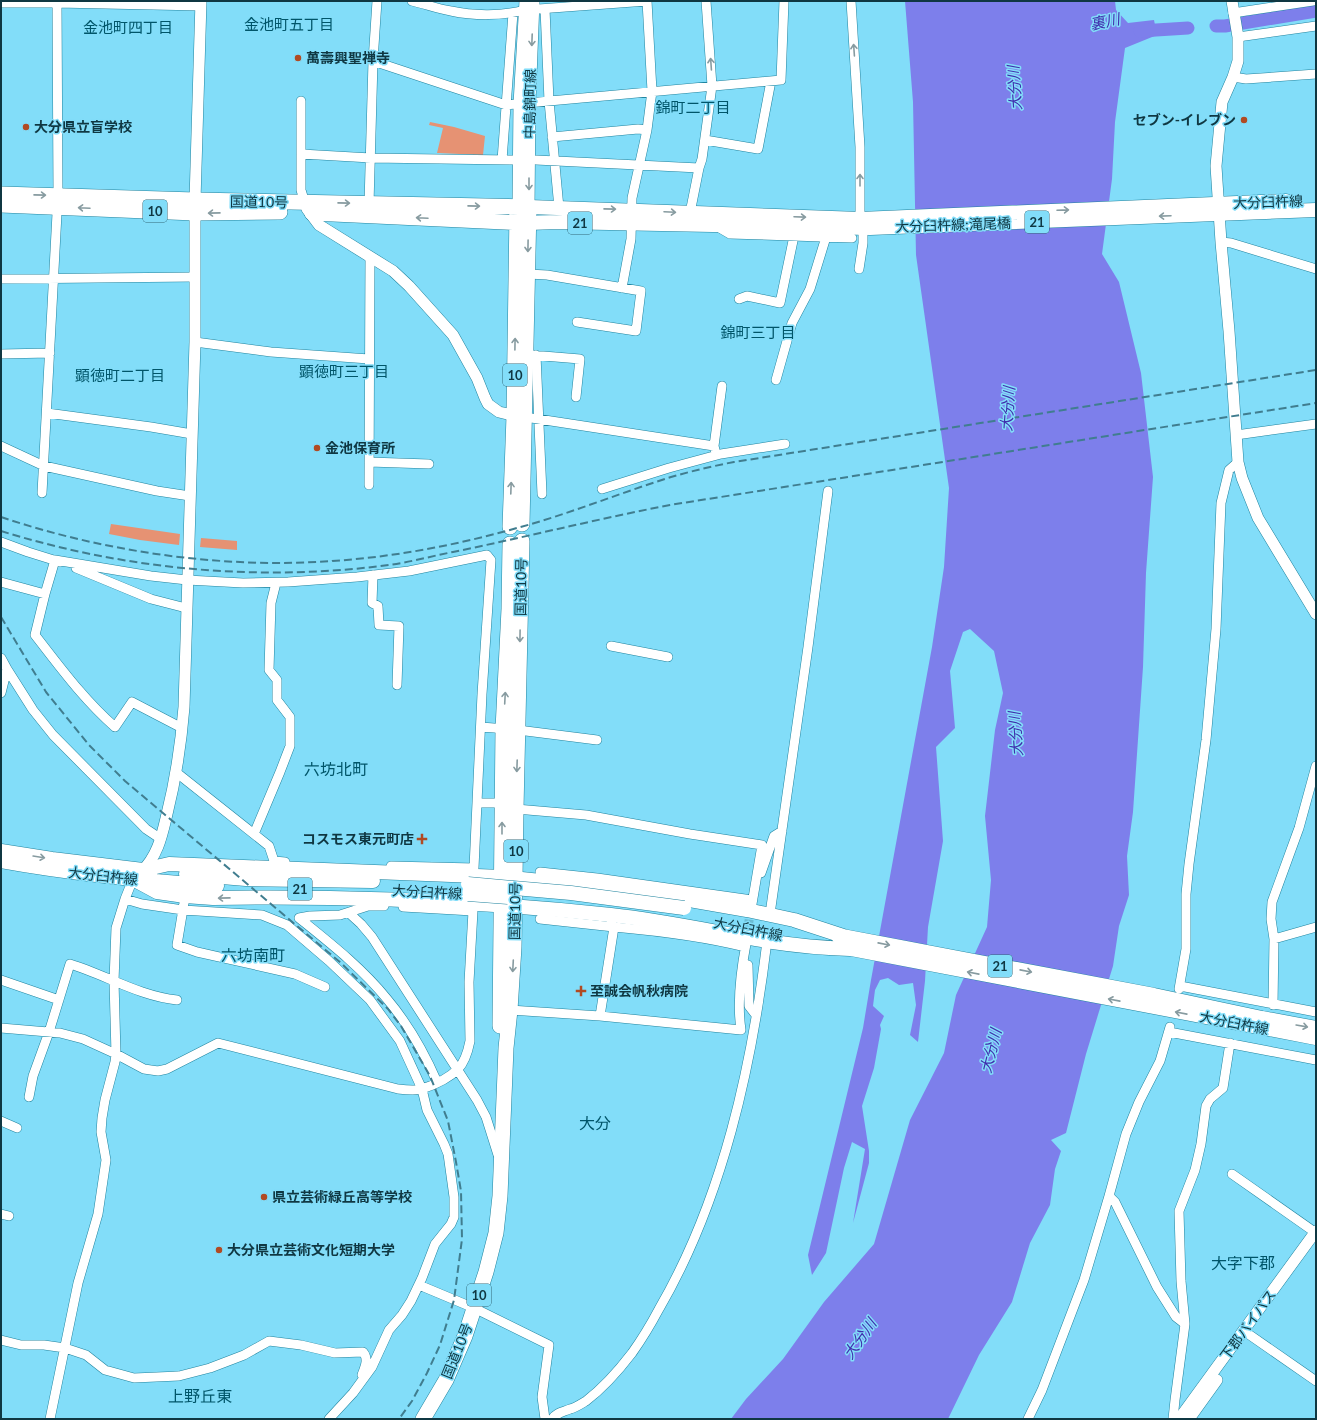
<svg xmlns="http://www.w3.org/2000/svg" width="1317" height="1420" font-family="Lato,'Noto Sans JP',sans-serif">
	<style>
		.green { fill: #e69273 }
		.water { fill: #7d7feb }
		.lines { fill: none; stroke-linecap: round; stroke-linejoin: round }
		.river { stroke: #7d7feb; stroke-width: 13 }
		.minor-tunnel { stroke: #6bbcd4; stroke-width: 9; stroke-dasharray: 9 4.5; stroke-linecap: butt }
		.minor-casing { stroke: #20849f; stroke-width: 10 }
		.tertiary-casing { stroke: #20849f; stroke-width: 12 }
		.primary-casing { stroke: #20849f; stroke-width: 15 }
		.trunk-casing { stroke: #20849f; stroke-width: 16 }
		.minor { stroke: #fff; stroke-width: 9 }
		.tertiary { stroke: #fff; stroke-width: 11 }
		.primary { stroke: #fff; stroke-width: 14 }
		.trunk { stroke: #fff; stroke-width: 15 }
		.rail { stroke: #407d8f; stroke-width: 2; stroke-dasharray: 8 4; stroke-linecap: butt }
		.primary-bridge-casing { stroke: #20849f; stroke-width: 15; stroke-linecap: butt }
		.primary-bridge { stroke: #fff; stroke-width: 14 }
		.oneway { stroke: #879ba0 }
		.poi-dot { fill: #b14a22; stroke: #82ddf9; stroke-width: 1.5 }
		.labels { text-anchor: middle; stroke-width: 3; stroke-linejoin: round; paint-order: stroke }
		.shield { fill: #82ddf9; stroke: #326979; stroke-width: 1 }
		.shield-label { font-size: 13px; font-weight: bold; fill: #0f3742 }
		.poi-label { font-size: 14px; font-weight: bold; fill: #0f3742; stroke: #82ddf9; text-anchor: start }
		.street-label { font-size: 14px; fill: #0f3742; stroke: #82ddf9 }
		.water-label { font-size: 15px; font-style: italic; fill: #402ead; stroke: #82ddf9 }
		.neighbourhood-label { font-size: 15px; fill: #005569; stroke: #82ddf9 }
		.quarter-label { font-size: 16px; fill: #005569; stroke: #82ddf9 }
	</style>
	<rect width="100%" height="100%" fill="#82ddf9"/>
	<path class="green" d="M430 122 454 127 485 136 483 155 437 153 443 128 429 125Z
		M111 524 180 534 179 545 140 540 109 534Z
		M201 538 237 541V550L200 547Z"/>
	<path class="water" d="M905 1H1115L1116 10 1128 23 1154 20 1157 35 1125 48 1115 122 1112 179 1102 254 1119 282 1141 373 1153 477 1146 573 1143 667 1133 812 1127 856 1129 895 1119 926 1113 966 1086 1054 1066 1133 1051 1140 1061 1151 1055 1169 1050 1205 1030 1243 1012 1302 979 1355 948 1419H731L746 1399 783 1359 824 1302 874 1244 910 1120 944 1053 956 995 987 927 991 880 985 816 995 730 1003 693 994 651 970 629 963 632 950 671 955 728 936 747 943 841 928 927 925 981 918 1042 910 1035 916 1005 913 983 899 985 888 978 880 980 875 990 873 1006 884 1016 880 1025 881 1029 874 1068 862 1106 869 1151V1163L853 1223 865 1149 852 1142 844 1168 826 1253 812 1275 808 1255 863 1028 871 980 932 647 944 567 949 488 916 255 913 102Z"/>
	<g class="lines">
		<path class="river" d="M1216 26H1225L1316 11
			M1140 31 1188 28"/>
		<path class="minor-tunnel" d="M746 942 751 907"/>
		<defs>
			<path id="minor" d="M57 1V3L201 6
				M412 1C425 4 438 9 451 11 474 16 502 16 525 10L647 1
				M851 1 860 147V219
				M1 3H57L58 195 42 493
				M545 9 549 101 559 208
				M1233 13 1313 1
				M1238 37 1316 26
				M373 61 506 105 781 80 784 1
				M1233 77 1246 79 1316 74
				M301 101V190L305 203
				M552 137 638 129 647 130
				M705 140 758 149 771 81
				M301 154 371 158 514 160
				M502 160 513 13
				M536 160 699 168
				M369 204 373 61 377 1
				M690 213 699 168 702 159 712 86 706 1
				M718 227 730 234 852 238
				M1221 242 1231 243 1316 269
				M859 269 863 243V228
				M528 274 547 275 641 291 636 331 577 322
				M1 279 195 277
				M622 288 631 239 632 198 647 130 652 91 647 1
				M739 299 747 296 780 303 794 236
				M195 342 271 352 369 359
				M1 354 50 353
				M531 355 580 359 576 397
				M536 355 542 494
				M776 380 792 323 810 289 826 237
				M47 413 151 427 192 434
				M525 417 714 446
				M1236 435 1316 424
				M1 446 44 466 157 491 190 496
				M715 450 714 446 722 386
				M369 462 429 464
				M369 485 370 257
				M602 489 669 468 721 454 785 444
				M1 542 28 552 60 562
				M76 568 151 599 186 608
				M373 575 372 603 378 606 379 625 399 626 397 685
				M1 582 45 594
				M611 646 668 657
				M1 658 7 669 33 710 53 735 146 829 161 839
				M1 693 7 669
				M481 727 518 730 597 740
				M182 728 132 702 115 727C84 700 60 667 35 635L45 594 55 560 151 576 187 580 243 583 288 582 357 577 409 571 487 555 491 560 482 694 474 868 391 866
				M177 773 269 846 274 861 285 862
				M477 803H503
				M516 809 586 815 690 834 762 845 752 904
				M254 834 280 772 290 746V717L277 700V680L269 670 271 603 276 583
				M540 872 597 878 752 900
				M761 873 774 836 782 831
				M125 899 142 904 183 910 262 915 287 925 329 961 370 1000 400 1041 422 1089 427 1110 444 1144 448 1154 454 1197V1217L451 1224 435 1244 422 1278 411 1301 402 1315 389 1330 372 1367 353 1393 329 1419
				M184 903 177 945 197 952 295 974 325 987
				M349 913 361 924 372 937 477 1100 486 1117 498 1155
				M770 914 808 647 828 491
				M299 918 310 916 340 915 368 906H384
				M299 918C330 943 362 968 387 999 408 1024 424 1052 437 1082
				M540 919 614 927 600 1016
				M611 923 614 927C658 931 702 936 745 947
				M1274 939 1316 927
				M748 965 749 1006 756 1015
				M1 980 59 1000
				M1180 986 1316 1012
				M1179 989 1186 949V894L1189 864 1206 740 1216 629 1221 503 1229 470 1238 462
				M1273 1005 1274 939 1271 919 1272 902 1299 828 1316 766
				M510 1010 600 1016 741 1030C737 1003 741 970 746 944
				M1 1028 60 1033 83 1039 116 1054 144 1069 158 1071 167 1069 218 1043 398 1089C406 1090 415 1091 422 1089 434 1085 449 1078 458 1069 465 1062 468 1051 470 1041L469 982 473 911 403 907
				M1169 1032 1316 1060
				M29 1097 33 1076 49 1032 70 964C106 975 139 996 177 1000
				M1 1121 17 1128
				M1232 1174 1316 1233
				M1109 1196 1115 1202 1157 1287 1176 1317 1185 1324
				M1 1214 9 1216
				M419 1285 474 1308 549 1345 542 1397 545 1419
				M1244 1331 1316 1381
				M1 1340 21 1345H44L65 1348 86 1355 105 1370 134 1378 179 1376 210 1368 244 1355 269 1341 301 1345 335 1353 363 1352C369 1359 365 1367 362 1375
				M50 1419 78 1283 98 1214 106 1160 101 1132 102 1118 105 1100 115 1062 116 1054 114 981 116 928 125 899 133 879
				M552 1419C557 1412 563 1412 570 1409 575 1408 581 1404 586 1401 603 1388 619 1370 632 1353 642 1339 651 1324 659 1309 723 1199 752 1066 767 941
				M1028 1419 1042 1390 1084 1280 1109 1196 1126 1134 1139 1102 1160 1061 1170 1027
				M1173 1419 1175 1400 1185 1324 1181 1281 1179 1211 1195 1170 1201 1144 1206 1106 1210 1099 1223 1088 1230 1043"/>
			<path id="tertiary" d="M1232 1 1238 37V61L1233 77 1222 102 1216 166 1221 242 1229 331 1238 462 1242 478 1258 518 1316 614
				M518 207 519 104 525 1
				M529 207 530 103 534 1
				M307 209 319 225 393 271 409 286 453 335 477 378 485 398 488 404 499 412 521 417
				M141 872C158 856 162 835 167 814 176 778 181 744 184 707L195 342V200L201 1
				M1179 1419 1316 1231
				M1189 1419 1217 1380"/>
			<path id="primary" d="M529 207 860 219 1286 201
				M528 223 558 222 870 228 1316 210
				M1 851 52 859 151 871
				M1 861C72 874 145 881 217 886
				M143 870 169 864 502 877 598 887 684 899 747 910 794 920 846 937
				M186 874 246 879 373 881
				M133 879 157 892 185 896 213 898C346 896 479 901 611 915 666 921 719 933 773 942 799 946 824 948 850 949
				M837 935 1154 995 1262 1018 1316 1028
				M841 947 1316 1038"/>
			<path id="trunk" d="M1 194 195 200 529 207 522 524
				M1 205 195 213 280 212
				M312 213 528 223
				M510 527 514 416 517 212
				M500 1026 503 729 509 609 510 544
				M423 1419 446 1380 465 1336 486 1272 496 1233 500 1196 506 1048 510 1010 514 947 516 809 522 541"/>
		</defs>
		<use href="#minor" class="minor-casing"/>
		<use href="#tertiary" class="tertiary-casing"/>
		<use href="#primary" class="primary-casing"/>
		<use href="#trunk" class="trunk-casing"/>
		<use href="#minor" class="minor"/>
		<use href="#tertiary" class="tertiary"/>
		<use href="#primary" class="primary"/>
		<use href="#trunk" class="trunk"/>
		<path class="rail" d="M1 517C105 552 223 569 332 561 394 557 457 545 517 528 569 514 620 493 671 477 692 471 713 466 734 462L1316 370
			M1 531C126 570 260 582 389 565 411 562 432 556 453 552 526 537 597 519 670 505L1316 403
			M1 617 46 692 89 745 125 781 341 963 388 1009 401 1026 430 1076 448 1121 456 1162 461 1191 462 1239 454 1300 440 1345 427 1373 412 1401 399 1419"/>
		<defs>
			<path id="primary-bridge" d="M468 884 571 893 684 908
				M468 894 508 897"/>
		</defs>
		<use href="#primary-bridge" class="primary-bridge-casing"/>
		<use href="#primary-bridge" class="primary-bridge"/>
	</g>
	<defs><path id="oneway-shaft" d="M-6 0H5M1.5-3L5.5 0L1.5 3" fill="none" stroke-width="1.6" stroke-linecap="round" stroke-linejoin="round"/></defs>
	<g class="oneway">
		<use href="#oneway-shaft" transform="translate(532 40) rotate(92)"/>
		<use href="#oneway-shaft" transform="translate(854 50) rotate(-94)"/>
		<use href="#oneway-shaft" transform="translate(711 64) rotate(-94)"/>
		<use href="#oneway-shaft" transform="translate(860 180) rotate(-90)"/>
		<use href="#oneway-shaft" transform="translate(529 184) rotate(90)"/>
		<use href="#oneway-shaft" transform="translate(40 195) rotate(1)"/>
		<use href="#oneway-shaft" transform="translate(344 203) rotate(1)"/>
		<use href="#oneway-shaft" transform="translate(474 206) rotate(1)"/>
		<use href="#oneway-shaft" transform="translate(84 208) rotate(-177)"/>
		<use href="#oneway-shaft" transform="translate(610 209) rotate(1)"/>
		<use href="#oneway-shaft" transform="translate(1063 210) rotate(-2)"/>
		<use href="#oneway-shaft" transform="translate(670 212) rotate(3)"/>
		<use href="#oneway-shaft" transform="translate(214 213) rotate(179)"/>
		<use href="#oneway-shaft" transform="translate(1165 216) rotate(178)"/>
		<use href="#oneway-shaft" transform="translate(800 217) rotate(2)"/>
		<use href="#oneway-shaft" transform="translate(422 218) rotate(-177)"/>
		<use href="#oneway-shaft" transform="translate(528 246) rotate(91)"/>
		<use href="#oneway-shaft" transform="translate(515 344) rotate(-89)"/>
		<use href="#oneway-shaft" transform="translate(511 488) rotate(-88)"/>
		<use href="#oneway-shaft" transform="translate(520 636) rotate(91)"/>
		<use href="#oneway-shaft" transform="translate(505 698) rotate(-87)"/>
		<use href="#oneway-shaft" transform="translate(517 766) rotate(92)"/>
		<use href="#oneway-shaft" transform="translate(502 828) rotate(-90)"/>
		<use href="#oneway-shaft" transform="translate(39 857) rotate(9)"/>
		<use href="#oneway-shaft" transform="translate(224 898) rotate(179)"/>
		<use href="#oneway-shaft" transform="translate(884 944) rotate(11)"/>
		<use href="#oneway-shaft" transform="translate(513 966) rotate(93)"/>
		<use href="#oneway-shaft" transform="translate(1026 971) rotate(11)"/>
		<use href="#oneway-shaft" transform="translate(973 973) rotate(-169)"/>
		<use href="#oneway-shaft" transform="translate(1114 1000) rotate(-169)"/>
		<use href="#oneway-shaft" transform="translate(1181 1013) rotate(-169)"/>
		<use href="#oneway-shaft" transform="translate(1302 1026) rotate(10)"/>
	</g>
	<g class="poi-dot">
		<circle cx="298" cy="58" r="4"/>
		<circle cx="1244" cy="120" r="4"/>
		<circle cx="26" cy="127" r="4"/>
		<circle cx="317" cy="448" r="4"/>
		<path d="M420 833h4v4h4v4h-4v4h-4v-4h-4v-4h4z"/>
		<path d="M579 985h4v4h4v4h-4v4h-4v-4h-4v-4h4z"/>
		<circle cx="264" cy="1197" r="4"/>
		<circle cx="219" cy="1250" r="4"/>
	</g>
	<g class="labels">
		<g class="shield">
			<rect x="143" y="200" width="24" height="22" rx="3"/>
			<rect x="1025" y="211" width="24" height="22" rx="3"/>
			<rect x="568" y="212" width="24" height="22" rx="3"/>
			<rect x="503" y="364" width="24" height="22" rx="3"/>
			<rect x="504" y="840" width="24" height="22" rx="3"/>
			<rect x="288" y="878" width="24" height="22" rx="3"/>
			<rect x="988" y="955" width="24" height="22" rx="3"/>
			<rect x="467" y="1284" width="24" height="22" rx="3"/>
		</g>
		<g class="shield-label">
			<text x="155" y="216">10</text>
			<text x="1037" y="227">21</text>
			<text x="580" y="228">21</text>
			<text x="515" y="380">10</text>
			<text x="516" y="856">10</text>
			<text x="300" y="894">21</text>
			<text x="1000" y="971">21</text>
			<text x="479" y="1300">10</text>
		</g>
		<g class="poi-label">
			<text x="306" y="63">萬壽興聖禅寺</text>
			<text x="1236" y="125" text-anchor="end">セブン-イレブン</text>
			<text x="34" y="132">大分県立盲学校</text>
			<text x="325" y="453">金池保育所</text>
			<text x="414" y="844" text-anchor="end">コスモス東元町店</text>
			<text x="590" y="996">至誠会帆秋病院</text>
			<text x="272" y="1202">県立芸術緑丘高等学校</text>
			<text x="227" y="1255">大分県立芸術文化短期大学</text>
		</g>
		<g class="street-label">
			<text transform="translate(530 104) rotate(-89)" y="5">中島錦町線</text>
			<text transform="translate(259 202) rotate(1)" y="5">国道10号</text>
			<text transform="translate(1268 202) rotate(-2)" y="5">大分臼杵線</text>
			<text transform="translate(953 225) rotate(-2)" y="5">大分臼杵線;滝尾橋</text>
			<text transform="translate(521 587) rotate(-89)" y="5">国道10号</text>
			<text transform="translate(103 876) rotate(6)" y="5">大分臼杵線</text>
			<text transform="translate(427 892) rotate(3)" y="5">大分臼杵線</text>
			<text transform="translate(515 911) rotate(-89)" y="5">国道10号</text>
			<text transform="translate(748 929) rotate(11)" y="5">大分臼杵線</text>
			<text transform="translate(1234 1023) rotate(11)" y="5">大分臼杵線</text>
			<text transform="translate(1248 1325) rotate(-54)" y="5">下郡バイパス</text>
			<text transform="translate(457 1351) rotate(-68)" y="5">国道10号</text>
		</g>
		<g class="water-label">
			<text transform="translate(1105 22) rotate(-12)" y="5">裏川</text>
			<text transform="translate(1015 88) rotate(-94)" y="5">大分川</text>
			<text transform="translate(1008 409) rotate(-86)" y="5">大分川</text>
			<text transform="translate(1016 734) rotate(-94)" y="5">大分川</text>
			<text transform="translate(991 1051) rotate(-76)" y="5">大分川</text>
			<text transform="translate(860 1339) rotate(-55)" y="5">大分川</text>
		</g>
		<g class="neighbourhood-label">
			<text x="289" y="30">金池町五丁目</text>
			<text x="128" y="33">金池町四丁目</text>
			<text x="693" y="113">錦町二丁目</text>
			<text x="758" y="338">錦町三丁目</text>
			<text x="344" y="377">顕徳町三丁目</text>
			<text x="120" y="381">顕徳町二丁目</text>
		</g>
		<g class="quarter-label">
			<text x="336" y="775">六坊北町</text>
			<text x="253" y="961">六坊南町</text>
			<text x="595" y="1129">大分</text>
			<text x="1243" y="1269">大字下郡</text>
			<text x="200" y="1402">上野丘東</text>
		</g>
	</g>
	<rect width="1317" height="1420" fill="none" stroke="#0f3742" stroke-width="4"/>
</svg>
